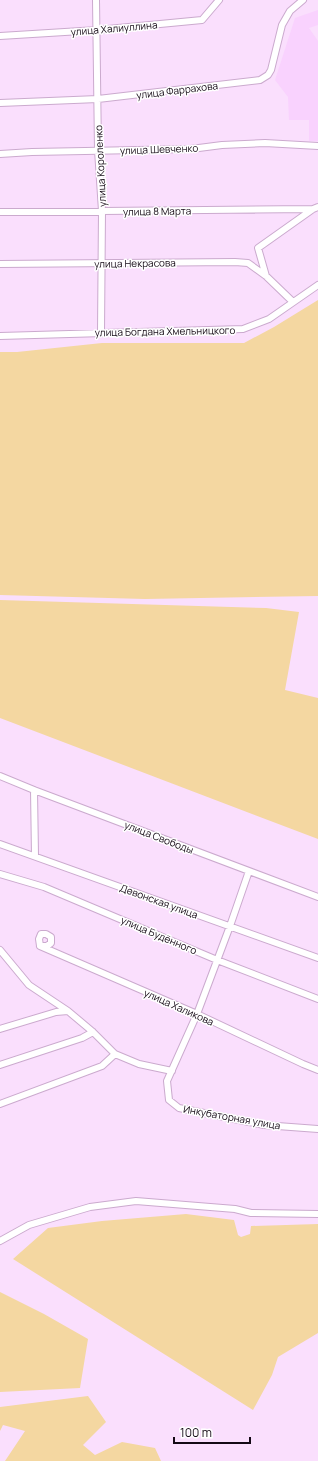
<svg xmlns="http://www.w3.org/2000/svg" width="318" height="1461" font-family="Manrope,sans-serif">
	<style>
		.built { fill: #f9d2fe }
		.green { fill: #f4d7a1 }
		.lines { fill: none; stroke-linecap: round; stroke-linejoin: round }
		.minor-casing { stroke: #cbaace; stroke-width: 8 }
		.minor { stroke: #fff; stroke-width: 6 }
		.labels { text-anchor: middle; stroke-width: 3; stroke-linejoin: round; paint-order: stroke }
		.street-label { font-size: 10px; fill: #140915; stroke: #fff }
	</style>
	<rect width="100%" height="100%" fill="#fadffd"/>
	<path class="built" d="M318 10V25L309 28 318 41V141H309V120H289L288 97 275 80 295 18Z"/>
	<path class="green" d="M318 300V596L145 599 0 595V352H17L102 343H244L274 327Z
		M0 600 266 608 299 612 285 690 318 698V839L0 718Z
		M186 1214 234 1220 238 1235 241 1237 250 1234 251 1226 318 1224V1333L278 1357 272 1375 253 1410 13 1259 48 1228 102 1221Z
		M0 1292 44 1314 88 1339 80 1388 0 1392Z
		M88 1396 106 1422 83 1445 95 1455 122 1442 155 1448 161 1461H5L25 1431 3 1425 0 1431V1407Z"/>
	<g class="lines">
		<defs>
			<path id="minor" d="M96 0 98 150 102 211 101 332
				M0 36 97 30 202 20 219 0
				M0 103 98 99 260 80 268 75 271 70 282 25 290 11 303 0
				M0 154 32 152 191 149 222 145 265 143 318 146
				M0 212 313 209
				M0 264 235 262 248 263 266 276 293 302
				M266 276 258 248 313 209 318 207
				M0 336 243 329 269 319 318 285
				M0 776 34 790 318 897
				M34 790 35 856
				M0 844 318 958
				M249 871 230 926 197 1014 167 1081 169 1100 179 1108 264 1125 318 1129
				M0 874 44 887 217 960 318 999
				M41 934H46L51 937V943L47 946H40L39 939Z
				M40 946 197 1014 303 1064 318 1070
				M0 950 29 985 68 1011
				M0 1029 56 1012 68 1011 93 1032 115 1054 139 1064 172 1071
				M0 1065 82 1038 93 1032
				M0 1104 102 1066 115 1054
				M0 1241 29 1225 90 1207 136 1201 235 1209 251 1213 318 1214"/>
		</defs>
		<use href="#minor" class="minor-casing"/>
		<use href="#minor" class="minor"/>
	</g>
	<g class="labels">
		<g class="street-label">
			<text transform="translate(114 28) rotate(-5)" y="4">улица Халиуллина</text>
			<text transform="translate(177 90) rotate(-7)" y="4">улица Фаррахова</text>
			<text transform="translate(159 149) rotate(-2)" y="4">улица Шевченко</text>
			<text transform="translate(100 166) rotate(-93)" y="4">улица Короленко</text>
			<text transform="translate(157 211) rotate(-1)" y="4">улица 8 Марта</text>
			<text transform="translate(135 263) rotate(-1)" y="4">улица Некрасова</text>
			<text transform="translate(165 331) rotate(-1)" y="4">улица Богдана Хмельницкого</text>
			<text transform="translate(159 837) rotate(21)" y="4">улица Свободы</text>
			<text transform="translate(159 901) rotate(20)" y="4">Девонская улица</text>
			<text transform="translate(159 935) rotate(23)" y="4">улица Будённого</text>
			<text transform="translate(179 1007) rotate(24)" y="4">улица Халикова</text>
			<text transform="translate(232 1117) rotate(10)" y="4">Инкубаторная улица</text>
		</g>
	</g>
	<path d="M174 1437v6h76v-6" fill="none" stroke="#140915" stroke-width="2"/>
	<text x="180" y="1437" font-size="12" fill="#140915" stroke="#ffffff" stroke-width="3" paint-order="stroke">100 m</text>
</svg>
